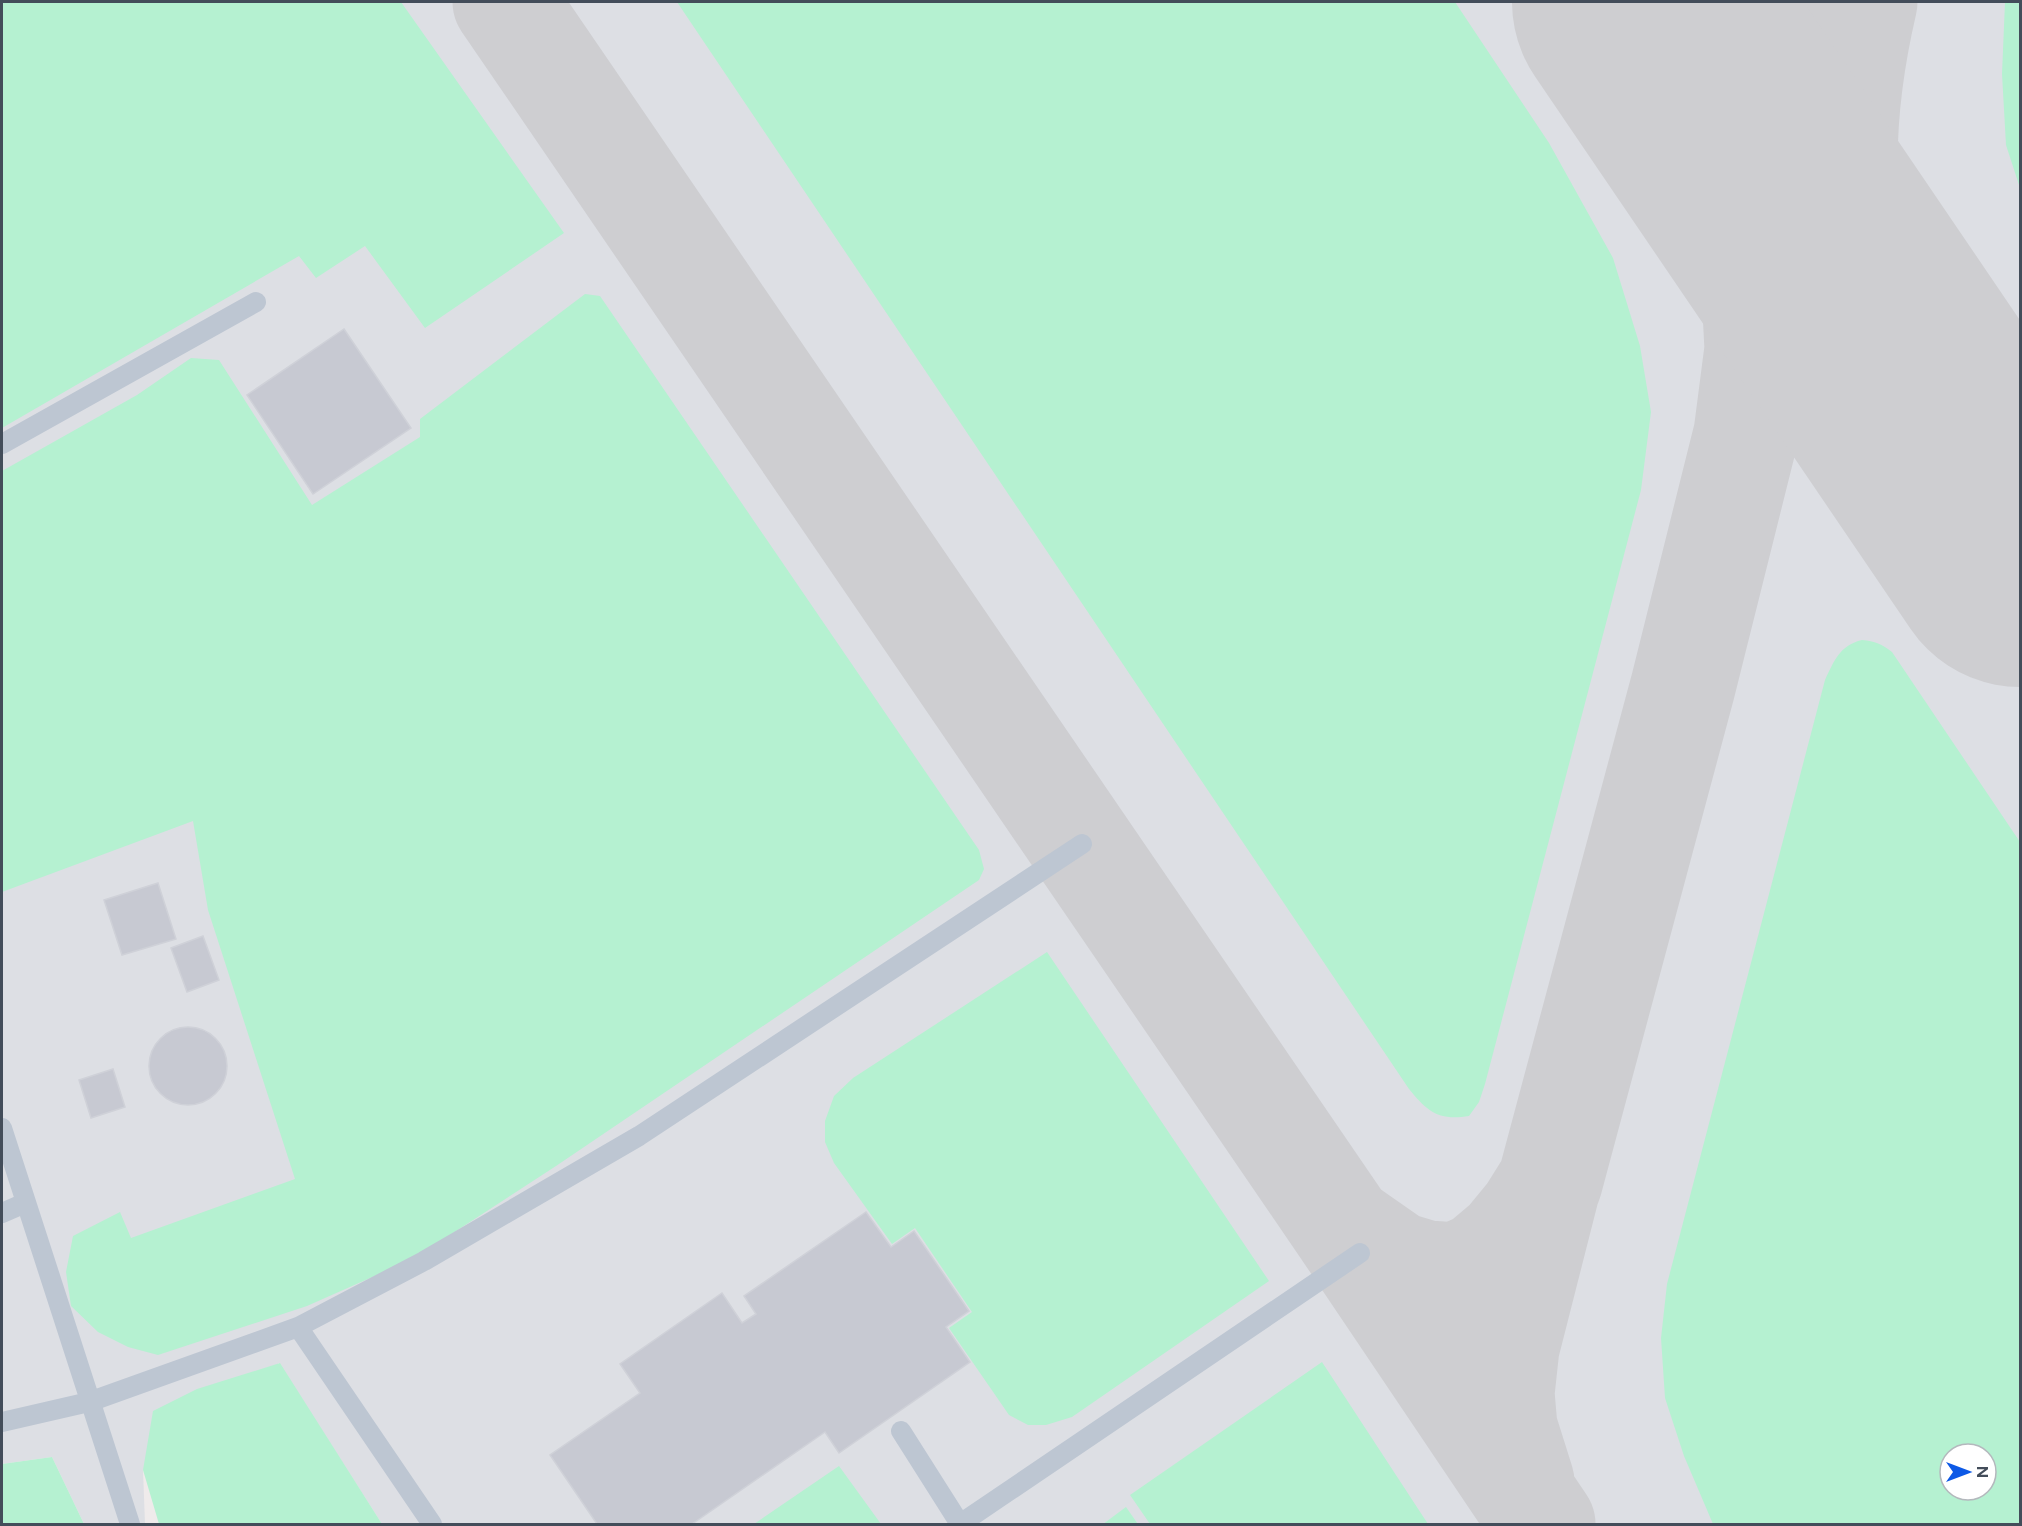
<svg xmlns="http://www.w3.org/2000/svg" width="2022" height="1526" font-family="Figtree,sans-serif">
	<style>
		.airport { fill: #dddfe4; fill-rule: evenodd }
		.green { fill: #b5f1d1; fill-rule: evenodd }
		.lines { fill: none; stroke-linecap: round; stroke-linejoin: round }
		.taxiway { stroke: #ceced1; stroke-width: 105 }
		.runway { stroke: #ceced1; stroke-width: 264 }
		.building { fill: #c7c9d2; stroke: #cfd1d8; stroke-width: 1.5 }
		.lane { stroke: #bdc6d2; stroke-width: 20 }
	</style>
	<rect width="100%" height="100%" fill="#efebeb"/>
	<path class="airport" d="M2 2H2020V1524H1138L1126 1508 1103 1524H382L279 1363 143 1470 145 1524H84L52 1457 2 1464ZM1950 1454H1986V1490H1950Z"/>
	<path class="green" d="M2 2H401L564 233 425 328 365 246 316 278 299 256 2 428Z
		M677 2H1455L1549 143 1613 258 1640 346 1651 412 1641 490 1485 1084 1479 1102 1469 1116C1438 1121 1427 1111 1409 1089Z
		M2005 2H2020V188L2006 145 2002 74Z
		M585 294 600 296 979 850 984 869 979 880 556 1166 413 1259 307 1306 158 1355 128 1347 98 1332 71 1306 66 1272 73 1236 120 1212 131 1238 295 1179 208 910 193 821 2 892V471L137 395 191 358 219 360 312 505 420 437V419Z
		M1862 640C1875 641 1882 644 1892 652L2020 842V1524H1713L1684 1456 1665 1398 1661 1338 1667 1284 1825 680C1834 661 1840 645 1862 640ZM1950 1454H1986V1490H1950Z
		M1047 952 1269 1281 1072 1417 1046 1425H1028L1009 1415 949 1328 972 1312 915 1228 892 1244 834 1163 825 1142V1121L834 1096 853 1078Z
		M1322 1362 1428 1524H1150L1130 1495Z
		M280 1363 382 1524H159L143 1470 153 1411 197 1389Z
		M52 1457 84 1524H2V1464Z
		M839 1466 881 1524H754Z
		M1126 1507 1138 1524H1103Z"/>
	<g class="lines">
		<path class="taxiway" d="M505 2 1343 1227 1543 1524
			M1647 2C1666 16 1684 29 1706 36 1732 45 1802 44 1824 30 1835 23 1848 12 1855 2
			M1865 2C1848 75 1839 153 1850 228 1852 239 1856 251 1860 263 1886 353 1943 432 1991 512
			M1343 1227 1396 1264 1426 1273 1456 1275 1481 1264 1507 1242 1530 1214 1550 1182 1683 686 1746 434 1757 349 1753 272 1736 194 1703 111 1643 2
			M1522 1482 1505 1428 1502 1393 1507 1347 1547 1190"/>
		<path class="runway" d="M1644 2 2020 555"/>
	</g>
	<path class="building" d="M344 329 411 428 313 494 247 395Z
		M158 883 176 939 122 955 104 900Z
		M203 936 219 980 187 992 171 948Z
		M149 1066a39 39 0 1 1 78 0a39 39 0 1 1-78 0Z
		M113 1069 125 1107 91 1118 79 1080Z
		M866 1212 891 1247 914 1231 969 1311 946 1327 970 1362 839 1453 825 1432 692 1524H597L550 1455 640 1393 620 1364 722 1293 742 1323 756 1314 744 1296Z"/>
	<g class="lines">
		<path class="lane" d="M2 444 256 302
			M2 1128 130 1524
			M2 1213 25 1203
			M298 1327 432 1524
			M2 1422 89 1402 298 1327 424 1261 639 1136 1082 844
			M901 1431 960 1524
			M960 1524 1360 1253"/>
	</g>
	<rect width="2022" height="1526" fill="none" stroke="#434d5a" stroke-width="6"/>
	<g transform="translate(1968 1472) rotate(90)"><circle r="28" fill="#ffffff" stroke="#b4b8bd" stroke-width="1.5"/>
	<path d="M0-4.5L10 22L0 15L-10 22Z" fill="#0d59e6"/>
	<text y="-9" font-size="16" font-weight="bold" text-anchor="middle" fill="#434d5a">N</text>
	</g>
</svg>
